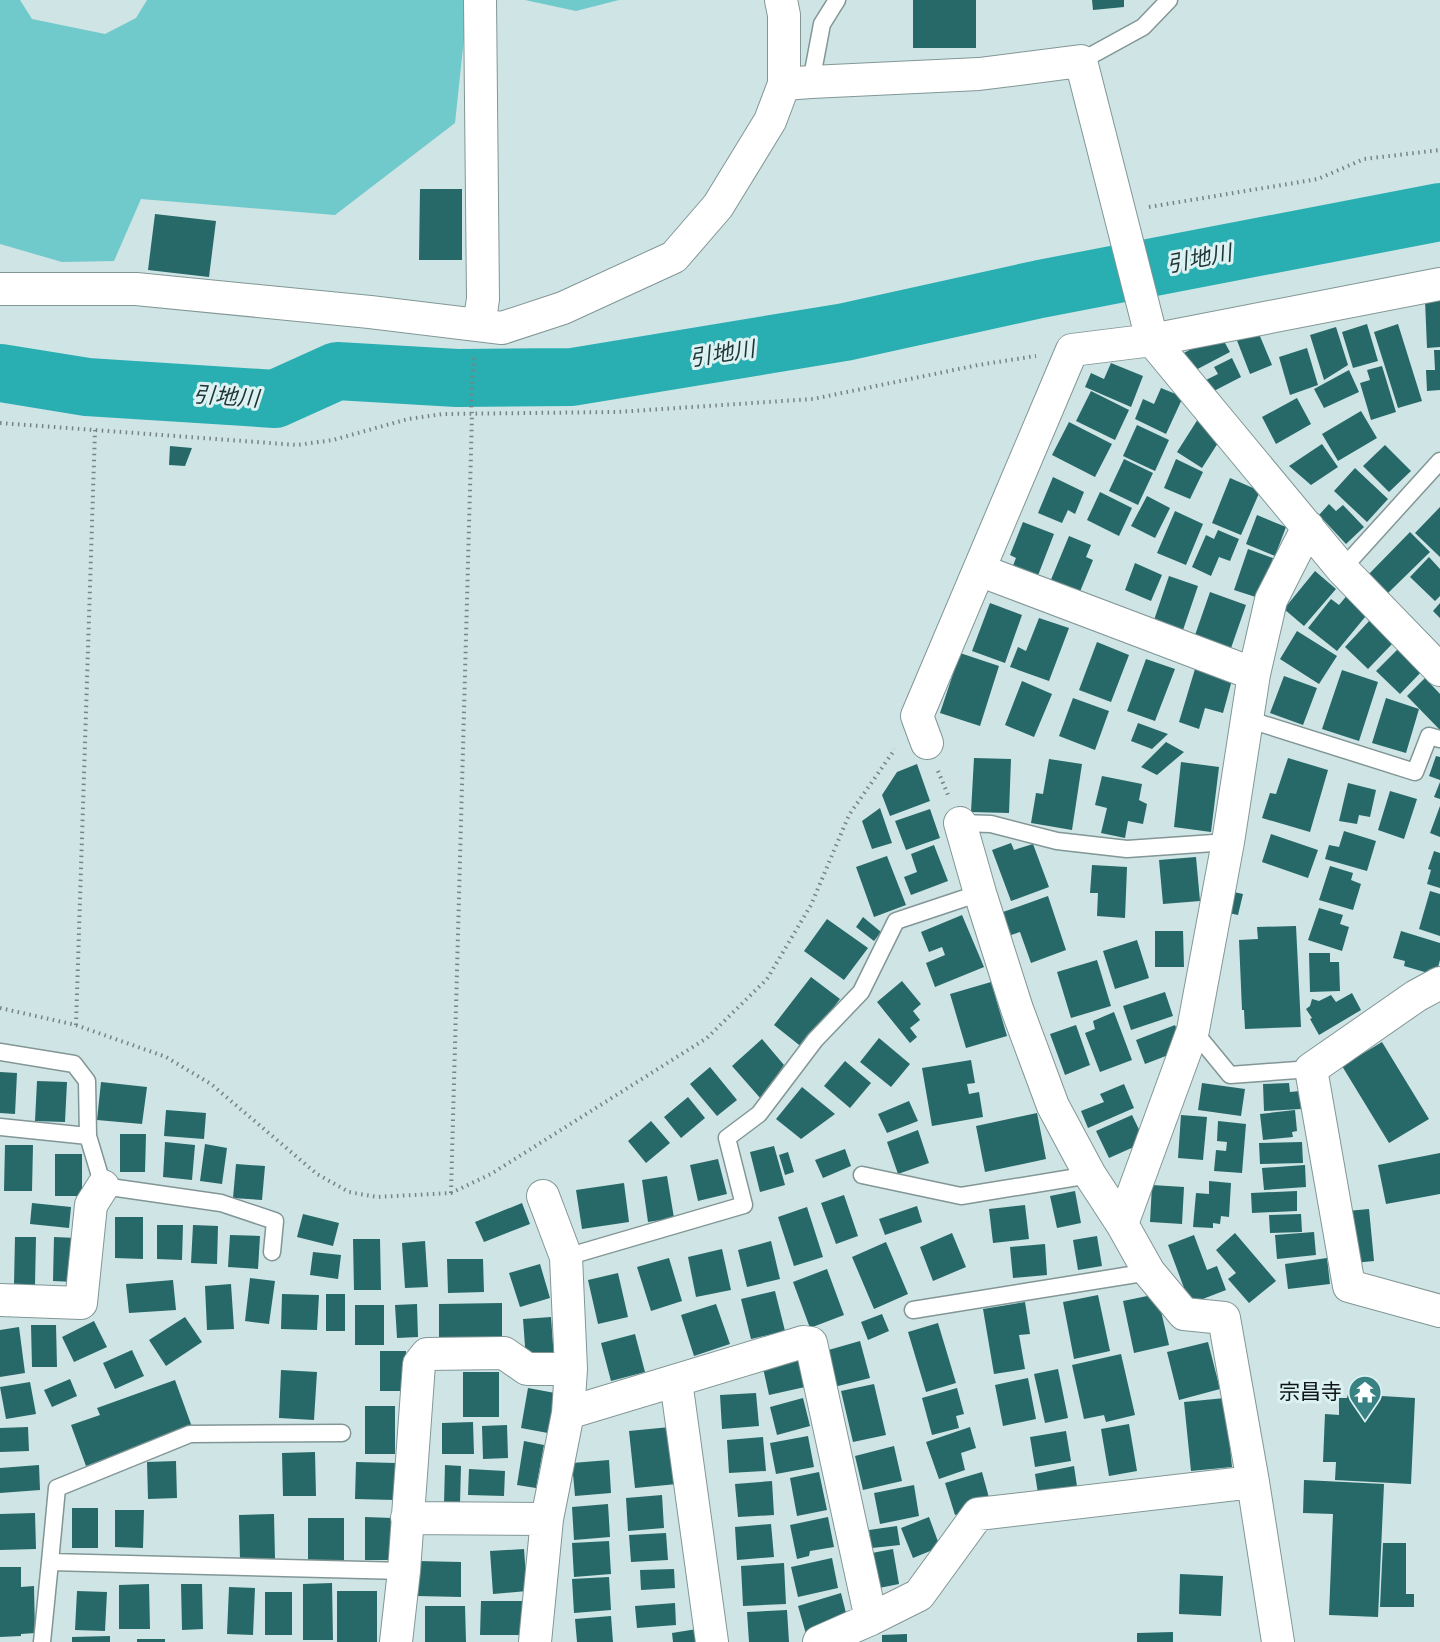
<svg xmlns="http://www.w3.org/2000/svg" width="1440" height="1642" font-family="'Roboto Condensed','Noto Sans JP',sans-serif">
	<style>
		.green { fill: #70c9cb }
		.lines { fill: none; stroke-linecap: round; stroke-linejoin: round }
		.river { stroke: #29aeb2; stroke-width: 58 }
		.building { fill: #276869 }
		.lane-casing { stroke: #829696; stroke-width: 19 }
		.street-casing { stroke: #829696; stroke-width: 34 }
		.path { stroke: #768485; stroke-width: 4; stroke-dasharray: 1.5 4.5; stroke-linecap: butt }
		.lane { stroke: #fff; stroke-width: 16 }
		.street { stroke: #fff; stroke-width: 32 }
		.labels { text-anchor: middle; stroke-width: 6; stroke-linejoin: round; paint-order: stroke }
		.poi-label { font-size: 21px; fill: #0d1415; stroke: #dcf1f1; text-anchor: end }
		.water-label { font-size: 22px; font-style: italic; fill: #1f3535; stroke: #dcf1f1 }
	</style>
	<rect width="100%" height="100%" fill="#cfe4e4"/>
	<path class="green" d="M0 0H20L32 19 105 34 136 18 147 0H468L455 123 335 215 141 199 114 261 62 262 0 244Z
		M525 0H619L576 11Z"/>
	<g class="lines">
		<path class="river" d="M0 373 87 387 275 399 337 371 457 378 572 377 845 332 1040 289 1440 212"/>
	</g>
	<path class="building" d="M913 0H976V48H913Z
		M1092 0H1124V7L1093 10Z
		M420 189H462V260H419Z
		M155 214 216 221 209 277 148 270Z
		M1425 300H1440V347L1427 348Z
		M1367 324 1378 361 1353 368 1342 332Z
		M1398 324 1422 401 1398 408 1374 332Z
		M1336 327 1348 365 1324 380 1310 335Z
		M1257 329 1272 365 1250 374 1236 338Z
		M1220 334 1230 352 1190 373 1180 355Z
		M1307 348 1318 385 1290 395 1279 357Z
		M1434 350H1440V390L1427 391 1426 370H1435Z
		M1232 358 1241 377 1212 392 1202 382 1218 374 1214 367Z
		M1111 363 1143 376 1131 407 1085 387 1091 373 1104 379Z
		M1382 366 1396 412 1371 420 1360 383 1370 380 1367 370Z
		M1349 370 1359 392 1324 408 1314 389Z
		M1161 388 1183 397 1166 434 1135 419 1143 399 1154 404Z
		M1091 391 1129 410 1115 440 1076 421Z
		M1297 398 1311 424 1276 444 1262 417Z
		M1361 411 1377 438 1338 461 1322 434Z
		M1198 419 1223 435 1202 468 1177 452Z
		M1069 422 1112 444 1095 477 1052 455Z
		M1137 425 1169 440 1155 471 1123 456Z
		M1322 444 1338 467 1311 485 1289 466Z
		M1385 445 1411 471 1389 492 1363 466Z
		M170 446 192 448 185 466 169 465Z
		M1124 459 1153 473 1138 505 1109 491Z
		M1176 459 1203 472 1190 499 1164 488Z
		M1355 468 1388 499 1367 522 1334 491Z
		M1053 477 1084 492 1075 514 1068 510 1062 523 1038 513Z
		M1230 478 1260 491 1241 535 1212 523Z
		M1100 492 1132 508 1119 536 1087 520Z
		M1147 496 1170 508 1155 538 1131 526Z
		M1329 504 1336 511 1343 505 1364 527 1346 544 1319 515Z
		M1440 507V557L1415 533Z
		M1175 511 1203 524 1186 565 1157 553Z
		M1257 515 1286 527 1275 556 1246 544Z
		M1023 522 1054 534 1037 578 1012 568 1016 558 1010 555Z
		M1218 530 1239 539 1230 561 1219 557 1211 576 1192 567 1206 535 1214 539Z
		M1410 532 1430 552 1387 594 1368 575Z
		M1069 536 1091 545 1086 557 1093 560 1079 594 1050 582Z
		M1248 549 1273 558 1268 574V601L1234 590Z
		M1429 557 1440 569V596L1435 601 1410 577Z
		M1135 563 1162 575 1151 601 1125 590Z
		M1315 571 1336 589 1304 626 1284 609Z
		M1169 576 1198 586 1183 630 1154 620Z
		M1210 592 1246 605 1230 651 1194 638Z
		M1349 593 1370 611 1337 651 1308 628 1331 599 1339 605Z
		M990 603 1022 615 1005 663 972 651Z
		M1440 603V618L1433 611Z
		M1039 618 1069 628 1049 681 1010 667 1018 647 1026 651Z
		M1370 620 1394 642 1368 669 1345 647Z
		M1297 631 1337 656 1319 684 1280 659Z
		M1097 642 1129 655 1111 702 1079 690Z
		M1400 647 1423 670 1400 694 1376 671Z
		M960 653 999 666 980 726 940 713Z
		M1146 659 1175 669 1155 721 1127 711Z
		M1195 669 1232 680 1223 713 1205 708 1199 729 1179 722Z
		M1342 670 1378 682 1359 741 1322 729Z
		M1284 676 1317 688 1303 725 1270 713Z
		M1425 678 1440 694V730L1407 696Z
		M1022 681 1052 694 1034 737 1005 725Z
		M1073 698 1109 711 1095 750 1059 736Z
		M1386 698 1419 709 1406 753 1372 743Z
		M1138 723 1168 734 1152 749 1131 741Z
		M1166 742 1184 752 1157 775 1141 767Z
		M1436 756 1440 757V780L1429 776Z
		M974 758 1011 759 1009 813 971 812Z
		M1288 758 1328 770 1310 832 1262 818 1270 793 1276 794Z
		M1049 759 1082 764 1072 830 1031 823 1036 793 1043 794Z
		M1181 762 1219 767 1211 832 1174 827Z
		M917 764 930 801 890 816 882 795 897 772Z
		M1102 776 1142 784 1139 800 1147 804 1143 824 1128 821 1125 838 1101 833 1107 808 1095 805Z
		M1440 782V799L1434 797Z
		M1348 783 1376 790 1370 817 1359 815 1357 824 1339 821Z
		M1390 791 1417 799 1404 839 1378 830Z
		M1440 806V837L1430 833Z
		M880 808 892 843 872 849 862 821Z
		M930 809 940 838 906 850 895 821Z
		M1344 831 1376 841 1367 871 1325 859 1329 845 1339 847Z
		M1271 834 1318 850 1308 878 1262 862Z
		M1011 843 1014 850 1033 844 1049 887 1011 901 992 850Z
		M934 845 948 881 911 895 904 877 917 872 911 854Z
		M1434 851 1440 853V888L1427 884 1431 870 1428 869Z
		M887 856 906 905 874 917 856 867Z
		M1196 857 1200 901 1163 904 1159 860Z
		M1092 865 1127 867 1125 918 1097 916 1098 893H1090Z
		M1330 866 1353 873 1351 880 1361 884 1353 910 1319 900Z
		M1229 891 1243 894 1238 915 1224 912Z
		M1430 891 1440 894V936L1419 929Z
		M1048 896 1066 950 1031 963 1020 932 1011 935 1003 912Z
		M1319 908 1343 915 1340 924 1349 927 1342 951 1308 940Z
		M962 915 984 967 935 987 926 963 945 955 942 947 929 952 921 932Z
		M863 917 881 932 874 941 856 927Z
		M827 919 868 948 844 980 804 951Z
		M1296 926 1301 1027 1245 1029 1244 1010H1242L1239 940 1258 939 1257 927Z
		M1155 931H1183L1184 967H1155Z
		M1401 931 1440 943V960L1437 971 1429 969 1428 973 1404 966 1405 961 1393 958Z
		M1137 940 1149 978 1115 989 1103 951Z
		M1309 953H1330V962H1339L1340 991 1310 992Z
		M1097 960 1111 1006 1071 1018 1057 972Z
		M811 977 840 999 803 1048 774 1025Z
		M902 981 921 1004 913 1011 920 1020 910 1028 917 1037 910 1043 877 1002Z
		M991 982 1007 1036 966 1048 950 994Z
		M1165 992 1173 1016 1131 1030 1123 1006Z
		M1352 993 1361 1010 1319 1035 1310 1019 1312 1018 1306 1009 1310 1006 1312 999 1319 1001 1331 995 1336 1002Z
		M1114 1012 1132 1060 1100 1072 1085 1033 1095 1029 1093 1021Z
		M1076 1025 1090 1065 1065 1075 1050 1034Z
		M1175 1025 1184 1049 1145 1064 1136 1040Z
		M879 1038 910 1064 891 1087 860 1062Z
		M762 1039 784 1065 761 1099 732 1066Z
		M1382 1042 1429 1119 1389 1143 1342 1066Z
		M971 1060 975 1083 967 1084 969 1094 979 1092 983 1117 932 1126 922 1068Z
		M845 1061 871 1083 850 1108 824 1086Z
		M710 1067 737 1100 717 1116 690 1084Z
		M0 1072 17 1073 15 1114 0 1113Z
		M37 1081 67 1082 65 1122 35 1121Z
		M101 1082 147 1087 142 1124 97 1120Z
		M1202 1083 1245 1089 1241 1116 1198 1110Z
		M1289 1083 1290 1092 1300 1091 1301 1109 1264 1111 1263 1084Z
		M1124 1084 1134 1108 1088 1128 1081 1111 1104 1102 1100 1094Z
		M802 1087 835 1114 801 1139 776 1119Z
		M688 1097 705 1118 681 1138 664 1117Z
		M909 1101 918 1121 887 1133 878 1114Z
		M166 1110 206 1113 204 1139 164 1136Z
		M1295 1110 1297 1131 1292 1132 1293 1137 1263 1140 1260 1114Z
		M1037 1113 1046 1159 985 1172 976 1126Z
		M1132 1115 1145 1142 1109 1158 1096 1131Z
		M1181 1115 1207 1117 1203 1160 1178 1158Z
		M651 1121 670 1143 646 1163 628 1141Z
		M1218 1121 1246 1124 1242 1173 1214 1171 1216 1150 1226 1151 1227 1142 1217 1141Z
		M918 1130 929 1163 898 1174 887 1142Z
		M120 1134H146L145 1172H120Z
		M165 1142 195 1145 192 1180 163 1177Z
		M1302 1142 1303 1163 1260 1164 1259 1143Z
		M205 1144 227 1148 222 1184 200 1181Z
		M5 1145H33L32 1191H4Z
		M774 1146 785 1185 760 1192 750 1152Z
		M845 1149 851 1166 823 1178 815 1160Z
		M788 1152 794 1172 785 1175 779 1155Z
		M1440 1153V1194L1386 1204 1378 1165Z
		M55 1154H82V1196H55Z
		M718 1159 727 1194 698 1201 690 1165Z
		M236 1164 265 1166 262 1200 233 1198Z
		M1305 1165 1306 1187 1264 1190 1262 1168Z
		M667 1176 674 1218 648 1222 642 1180Z
		M1209 1181 1231 1183 1229 1217 1221 1216 1220 1224 1213 1223V1228L1193 1227 1196 1193 1209 1194Z
		M624 1183 629 1222 582 1229 576 1190Z
		M1152 1185 1184 1187 1182 1224 1150 1222Z
		M1075 1191 1081 1223 1057 1228 1050 1196Z
		M1297 1191V1211L1252 1213 1251 1193Z
		M844 1195 858 1236 836 1244 821 1203Z
		M32 1203 71 1207 69 1228 30 1224Z
		M522 1203 530 1224 484 1242 475 1222Z
		M1025 1205 1029 1239 993 1243 989 1209Z
		M917 1206 922 1222 885 1235 879 1219Z
		M807 1207 823 1257 794 1266 778 1217Z
		M1369 1209 1374 1261 1353 1263 1347 1211Z
		M303 1214 339 1223 333 1246 297 1237Z
		M1301 1214 1302 1232 1270 1233 1269 1215Z
		M115 1217H143V1259L115 1258Z
		M157 1225H183L182 1260 157 1259Z
		M193 1225 218 1226 217 1264 191 1263Z
		M1314 1232 1316 1255 1277 1259 1275 1235Z
		M952 1233 966 1267 933 1281 920 1247Z
		M1235 1233 1276 1281 1249 1303 1228 1279 1236 1273 1216 1250Z
		M230 1235 260 1236 258 1269 228 1267Z
		M1194 1235 1207 1270 1217 1266 1226 1290 1190 1304 1168 1245Z
		M1097 1236 1102 1266 1078 1270 1073 1240Z
		M15 1237H36L35 1285H14Z
		M54 1237 76 1238 75 1282 53 1281Z
		M353 1239H380L381 1290H354Z
		M425 1241 428 1287 405 1288 402 1243Z
		M771 1241 780 1279 747 1287 738 1250Z
		M886 1242 908 1294 874 1309 852 1257Z
		M1045 1244 1047 1275 1013 1278 1010 1247Z
		M722 1249 731 1290 696 1297 688 1257Z
		M313 1252 341 1255 338 1279 310 1275Z
		M669 1258 682 1301 651 1311 637 1267Z
		M1327 1258 1330 1284 1288 1289 1285 1264Z
		M447 1259H483L484 1292 448 1293Z
		M540 1264 550 1298 520 1307 509 1273Z
		M827 1269 844 1315 810 1328 793 1282Z
		M618 1273 628 1317 598 1324 588 1280Z
		M250 1278 275 1281 269 1324 245 1321Z
		M173 1280 176 1310 129 1313 126 1284Z
		M231 1284 234 1329 207 1330 205 1286Z
		M775 1291 785 1331 751 1339 741 1299Z
		M282 1294 319 1295 317 1330 281 1329Z
		M326 1294H345V1331H326Z
		M1157 1294 1169 1345 1134 1353 1123 1301Z
		M1098 1295 1110 1351 1074 1359 1063 1302Z
		M1025 1302 1030 1334 1019 1335 1025 1369 994 1374 983 1309Z
		M502 1303V1339H439V1304Z
		M417 1304 418 1337 397 1338 395 1305Z
		M716 1304 730 1344 694 1356 681 1315Z
		M355 1305H384V1345H355Z
		M882 1314 889 1331 868 1340 861 1322Z
		M185 1317 202 1342 166 1366 149 1340Z
		M551 1317 554 1358 526 1360 523 1319Z
		M94 1321 107 1347 74 1362 62 1337Z
		M938 1323 956 1383 926 1392 908 1332Z
		M31 1325H56L57 1367H32Z
		M19 1327 25 1373 0 1377V1330Z
		M635 1334 645 1372 611 1381 601 1343Z
		M860 1341 870 1378 834 1387 825 1351Z
		M1208 1342 1220 1389 1179 1400 1167 1352Z
		M132 1350 144 1376 115 1389 103 1363Z
		M380 1351H406V1391H380Z
		M1121 1354 1135 1415 1106 1422 1104 1415 1084 1419 1072 1365Z
		M798 1360 805 1387 769 1395 763 1368Z
		M1058 1369 1068 1418 1045 1423 1034 1374Z
		M281 1370 317 1372 314 1420 279 1418Z
		M463 1372H499V1417H463Z
		M1028 1378 1036 1419 1003 1426 995 1385Z
		M70 1379 77 1396 52 1407 44 1390Z
		M175 1380 192 1427 86 1466 71 1425 100 1415 97 1408Z
		M30 1382 36 1414 6 1419 0 1387Z
		M874 1384 886 1435 853 1442 841 1391Z
		M528 1388 555 1393 548 1433 521 1428Z
		M957 1388 964 1414 956 1416 959 1428 932 1435 922 1398Z
		M756 1393 759 1426 722 1429 720 1395Z
		M1348 1394 1415 1398 1411 1484 1335 1480 1336 1462H1323L1325 1414 1339 1415V1398H1347Z
		M803 1398 810 1426 777 1435 770 1407Z
		M1225 1398 1232 1467 1191 1471 1184 1402Z
		M365 1406H395V1454H365Z
		M473 1422 474 1454H442V1423Z
		M1129 1424 1137 1471 1109 1476 1101 1429Z
		M507 1425 508 1458 483 1459 482 1426Z
		M28 1427 29 1451 0 1452V1428Z
		M670 1427 677 1484 635 1488 629 1431Z
		M970 1427 976 1448 961 1453 965 1470 939 1479 926 1442Z
		M1066 1431 1071 1461 1035 1467 1030 1437Z
		M808 1436 814 1467 776 1474 770 1443Z
		M763 1437 766 1471 729 1473 727 1440Z
		M524 1441 544 1445 536 1488 517 1485Z
		M894 1446 902 1481 863 1490 855 1456Z
		M315 1452 316 1496H283L282 1453Z
		M609 1460 611 1493 575 1496 572 1463Z
		M176 1461 177 1498 148 1499 147 1462Z
		M356 1462 396 1463 395 1500 355 1499Z
		M39 1465 40 1490 0 1493V1468Z
		M445 1465 461 1466 460 1504H444Z
		M1074 1466 1078 1493 1039 1500 1035 1474Z
		M469 1469 505 1471 504 1496 468 1495Z
		M819 1472 827 1510 797 1516 790 1478Z
		M982 1472 991 1505 955 1515 945 1483Z
		M1304 1480 1384 1484 1378 1617 1329 1615 1333 1514 1303 1513Z
		M772 1481 774 1515 738 1517 735 1484Z
		M914 1485 919 1516 880 1524 874 1493Z
		M662 1495 664 1528 628 1531 626 1498Z
		M608 1504 610 1537 574 1540 572 1507Z
		M72 1508H98V1548H72Z
		M115 1510H144L143 1548 115 1547Z
		M35 1513 36 1549 0 1550V1514Z
		M274 1514 275 1559 240 1560 239 1515Z
		M365 1517 392 1518V1560H365Z
		M828 1517 834 1547 810 1551 809 1556 797 1559 790 1525Z
		M929 1517 940 1547 913 1558 901 1528Z
		M308 1518H344V1562H308Z
		M771 1524 774 1557 737 1560 735 1527Z
		M897 1526 900 1545 872 1548 869 1530Z
		M666 1533 668 1560 631 1562 629 1535Z
		M609 1541 611 1574 574 1577 572 1543Z
		M1383 1543H1406V1594H1414V1607H1380Z
		M524 1549 527 1591 493 1594 490 1551Z
		M893 1549 899 1584 879 1588 872 1553Z
		M832 1558 838 1588 798 1597 791 1567Z
		M417 1561 461 1562V1597L417 1596Z
		M784 1563 786 1604 743 1606 741 1566Z
		M0 1567H21V1587L34 1586 35 1633 21 1634V1636L0 1637Z
		M674 1569 675 1588 641 1590 640 1570Z
		M1180 1574 1223 1576 1221 1616 1179 1614Z
		M609 1577 611 1610 574 1613 572 1579Z
		M332 1583 333 1640H303V1584Z
		M149 1584 150 1629H119V1585Z
		M181 1584H202L203 1629 182 1630Z
		M229 1587 255 1588 253 1635 227 1634Z
		M77 1591 107 1592 105 1631 75 1630Z
		M337 1591H377V1642H337Z
		M265 1592H292V1635H265Z
		M841 1593 848 1621 806 1634 798 1606Z
		M481 1601H524V1635H480Z
		M675 1603 676 1625 637 1628 635 1606Z
		M425 1606H465L466 1642H425Z
		M787 1610 789 1642H749L747 1612Z
		M611 1616 613 1642H577L575 1619Z
		M697 1629 699 1642H673L672 1633Z
		M1173 1632V1642H1137V1633Z
		M907 1634V1642H882V1635Z
		M110 1636V1642H72V1637Z
		M137 1639H165V1642H137Z"/>
	<g class="lines">
		<defs>
			<path id="lane" d="M1081 61 1143 27 1169 0
				M811 82 822 24 837 0
				M1342 569 1440 461
				M1247 719 1415 772 1429 736 1440 739
				M960 823 991 824 1057 841 1127 849 1228 842
				M1193 1030 1230 1075 1311 1069
				M0 1052 74 1064 87 1081 88 1136 103 1186 221 1203 275 1221 272 1252
				M0 1127 88 1136
				M862 1175 961 1196 1090 1175
				M566 1257 744 1205 727 1138 759 1114 815 1040 861 992 896 921 980 893
				M913 1310 1149 1272
				M50 1562 57 1488 190 1434 342 1433
				M42 1642 50 1562 404 1571"/>
			<path id="street" d="M781 0 784 15V84
				M0 289H136L370 312 502 328 563 308 674 257 718 206 770 121 784 84 811 82 979 74 1081 61 1152 340 1342 569 1440 670
				M479 325 483 299 480 0
				M979 570 1254 674
				M927 743 917 716 1072 350 1152 340 1440 284
				M960 823 980 893 1017 1009 1053 1106 1090 1175 1122 1224 1149 1272 1184 1314 1224 1318 1253 1482 1278 1642
				M1440 983 1416 996 1311 1069 1349 1286 1440 1311
				M1122 1224 1193 1030 1228 842 1254 674 1271 600 1308 527
				M0 1300 81 1303 91 1205 103 1186
				M676 1381 712 1642
				M568 1413 803 1342 811 1343 871 1619
				M407 1518 547 1519
				M396 1642 404 1571 419 1364 427 1354 504 1353 527 1369H571
				M535 1642 547 1519 568 1413 571 1369 566 1257 543 1196
				M819 1642 871 1619 919 1595 978 1514 1253 1482"/>
		</defs>
		<use href="#lane" class="lane-casing"/>
		<use href="#street" class="street-casing"/>
		<path class="path" d="M1149 207 1318 179 1364 159 1440 150
			M0 423 297 445 333 440 408 419 443 414 617 412 813 399 978 365 1036 356
			M938 771 948 795
			M0 1008 76 1025 166 1057 211 1084 317 1174 349 1192 377 1197 451 1193 491 1174 707 1038 767 979 811 905 849 815 895 749
			M76 1025 95 430
			M451 1193 472 415 471 403 474 355"/>
		<use href="#lane" class="lane"/>
		<use href="#street" class="street"/>
	</g>
	<defs>
		<symbol id="temple-pin" viewBox="-11 -11 22 30"><path d="M0 17L-7.5 6A9.5 9.5 0 1 1 7.5 6Z" fill="#398284" stroke="#dcf1f1"/><path d="M0-6L5-2H3V0L6.5 2.5H4V6H1.5V3h-3V6H-4V2.5H-6.5L-3 0V-2H-5Z" fill="#fff"/></symbol>
	</defs>
	<g fill-rule="evenodd">
		<use href="#temple-pin" x="1346" y="1373" width="38" height="52"/>
	</g>
	<g class="labels">
		<g class="poi-label">
			<text x="1342" y="1399">宗昌寺</text>
		</g>
		<g class="water-label">
			<text transform="translate(1199 258) rotate(-11)" y="8">引地川</text>
			<text transform="translate(722 353) rotate(-9)" y="8">引地川</text>
			<text transform="translate(226 396) rotate(4)" y="8">引地川</text>
		</g>
	</g>
</svg>
